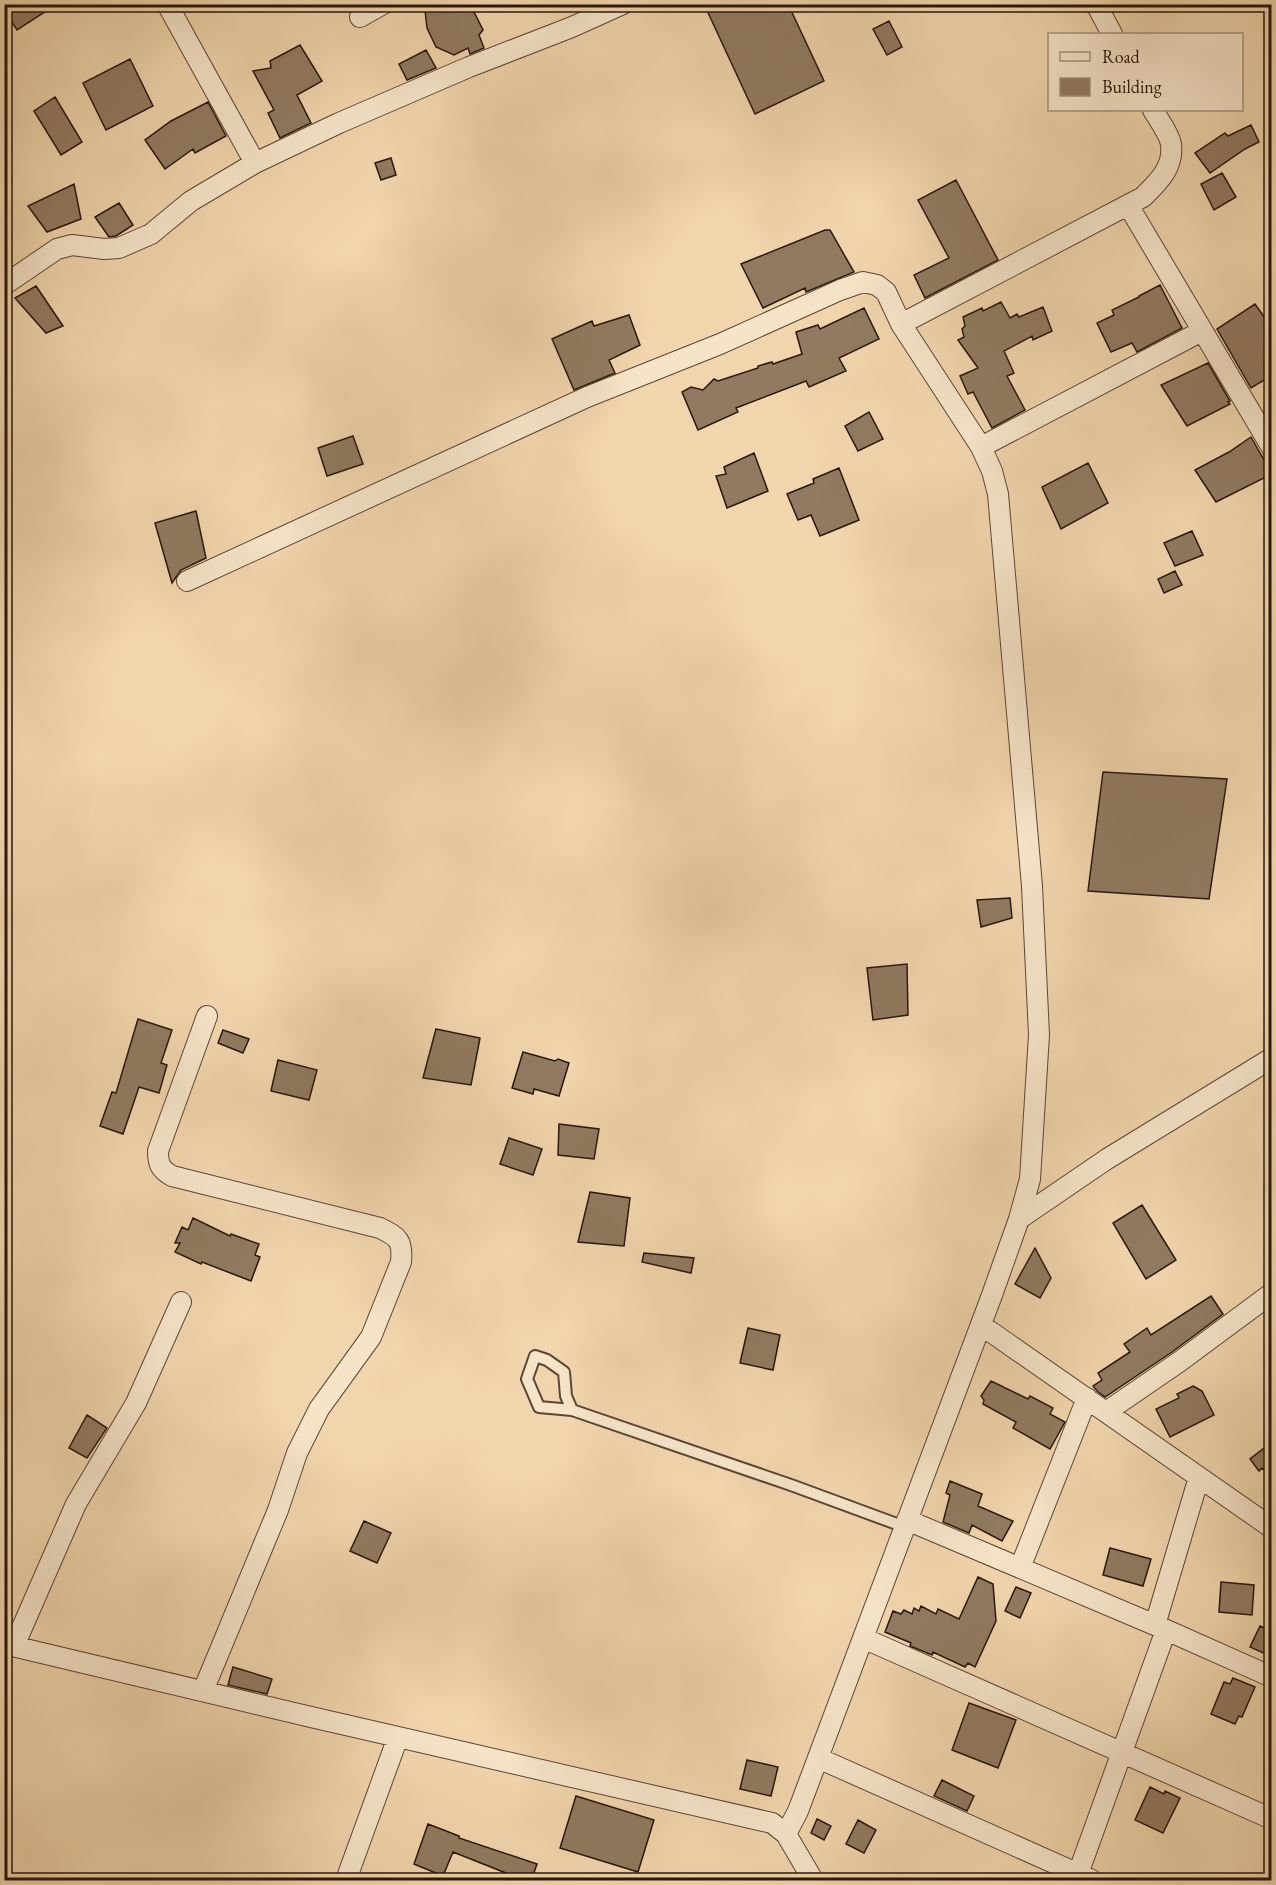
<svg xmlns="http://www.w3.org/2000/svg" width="1276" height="1885" font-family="'EB Garamond',serif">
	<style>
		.building { fill: #917a61; stroke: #28170f; stroke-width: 1.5 }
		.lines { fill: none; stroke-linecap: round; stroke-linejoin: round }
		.lane-casing { stroke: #5a4636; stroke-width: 14 }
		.street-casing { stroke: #5a4636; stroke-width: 22 }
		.lane { stroke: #f6e4c9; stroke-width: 10 }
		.street { stroke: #f6e4c9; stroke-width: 20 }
	</style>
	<rect width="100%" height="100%" fill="#f1d5ac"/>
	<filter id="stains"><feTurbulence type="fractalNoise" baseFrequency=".00333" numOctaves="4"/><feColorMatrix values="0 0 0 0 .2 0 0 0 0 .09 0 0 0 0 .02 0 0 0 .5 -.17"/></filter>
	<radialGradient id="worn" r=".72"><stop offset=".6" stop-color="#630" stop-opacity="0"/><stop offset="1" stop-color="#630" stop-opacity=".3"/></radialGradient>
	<path class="building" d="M4 4H57L17 30 4 10Z
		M433 4H470L483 30 479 35 484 48 470 54 468 48 454 55 436 47 427 28 425 10Z
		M704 4H788L824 81 755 114Z
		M889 21 902 47 887 55 873 29Z
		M300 45 322 81 297 95 311 123 280 138 268 113 274 110 253 71 271 68 270 61Z
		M426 50 436 68 407 80 399 64Z
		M130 59 153 106 106 130 83 83Z
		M55 97 82 142 61 155 34 111Z
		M208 102 226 136 195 153 193 149 165 169 145 140 171 121Z
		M1251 125 1259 142 1245 149 1210 173 1195 153 1225 133 1228 136Z
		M391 158 396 175 381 180 375 163Z
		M1222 173 1236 197 1214 210 1201 184Z
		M956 180 998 260 925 298 914 275 949 258 918 200Z
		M74 184 81 219 47 232 28 206Z
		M119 203 133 225 116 236 109 237 95 217Z
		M825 230H830L854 272 806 292 805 288 763 308 741 264Z
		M1160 285 1182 328 1137 352 1132 343 1111 352 1097 323 1114 315 1112 310 1139 297V296Z
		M36 286 63 326 46 333 15 298Z
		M1001 302 1010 318 1017 314 1019 317 1043 307 1052 331 1033 340 1032 336 1004 351 1014 373 1007 376 1025 410 992 428 973 392 968 394 960 376 978 368 958 340 964 337 962 329 965 326 963 317 982 308 983 311Z
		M1255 304 1272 328V375L1251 388 1217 329Z
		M864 308 879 339 839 358 846 371 809 387 806 381 736 408 738 412 698 430 682 392 691 387 703 390 714 379 718 381 758 368V366L772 362 773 364 802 354 796 332 818 325 820 329Z
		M629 315 640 345 609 360 615 373 574 390 552 339 592 321 594 326Z
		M1208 363 1230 401 1228 402 1230 404 1187 426 1161 385Z
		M869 412 883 439 858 451 845 426Z
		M353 436 363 464 327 476 318 448Z
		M1251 437 1272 474 1216 502 1195 470 1229 452Z
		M754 453 768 491 727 508 716 476 726 474 724 467Z
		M1088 463 1108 503 1061 529 1042 487Z
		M839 468 859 520 820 536 811 515 798 520 787 494 814 483 813 479Z
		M196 511 206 558 181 570 172 583 155 523Z
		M1192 531 1203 555 1175 566 1164 543Z
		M1175 571 1182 585 1164 593 1158 579Z
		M1103 772 1227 779 1209 899 1088 891Z
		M1010 898 1012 918 981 927 977 900Z
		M907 964 908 1015 873 1020 867 968Z
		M138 1019 172 1030 161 1063 167 1065 159 1093 139 1087 123 1134 100 1126 112 1092 116 1093Z
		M436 1029 480 1038 471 1085 423 1078Z
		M223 1030 249 1039 243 1053 218 1043Z
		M523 1052 555 1061 558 1059 569 1063 559 1096 534 1089 533 1094 512 1088Z
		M278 1060 317 1070 309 1100 271 1091Z
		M559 1124 599 1129 594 1159 558 1155Z
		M509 1138 542 1149 533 1175 500 1164Z
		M590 1192 630 1198 624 1246 578 1242Z
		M1142 1205 1176 1260 1146 1279 1113 1223Z
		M193 1218 230 1236 231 1234 259 1244 255 1255 260 1257 251 1281 202 1262 201 1264 175 1252 180 1243H175L182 1227 188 1230Z
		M1035 1248 1051 1278 1040 1298 1015 1284Z
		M644 1253 694 1258 691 1273 642 1262Z
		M1211 1296 1223 1314 1172 1352 1105 1397 1097 1391 1093 1386 1102 1380 1098 1373 1130 1352 1124 1344 1147 1328 1151 1335Z
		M748 1328 780 1335 773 1370 740 1363Z
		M991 1381 1028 1399 1030 1396 1053 1408 1050 1414 1065 1422 1050 1449 1013 1428 1016 1422 983 1404 984 1400 981 1396Z
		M1193 1386 1202 1391 1214 1415 1170 1437 1156 1409 1179 1398 1177 1394Z
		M87 1415 107 1428 87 1458 69 1448Z
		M1272 1442V1479L1262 1468 1259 1471 1250 1459Z
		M950 1481 982 1494 978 1506 1013 1521 1002 1541 972 1525 969 1533 943 1522 950 1495 946 1493Z
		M364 1521 391 1533 377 1563 350 1551Z
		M1110 1548 1151 1559 1143 1586 1103 1575Z
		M978 1577 993 1584 996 1621 975 1667 968 1663 965 1667 933 1652 932 1655 910 1646 911 1643 885 1632 893 1611 901 1614 904 1610 912 1614 914 1608 919 1611 921 1606 936 1614 938 1609 959 1619Z
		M1221 1582 1254 1585 1252 1615 1219 1612Z
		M1016 1587 1031 1593 1020 1618 1005 1611Z
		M1260 1626 1272 1631V1657L1250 1647Z
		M233 1667 272 1679 267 1694 228 1685Z
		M1233 1678 1255 1687 1242 1717 1239 1716 1235 1724 1211 1714 1224 1682 1230 1684Z
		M969 1703 1016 1720 998 1768 952 1750Z
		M747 1760 778 1767 771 1796 740 1789Z
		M942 1780 974 1796 967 1811 934 1796Z
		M1150 1787 1164 1794 1165 1791 1180 1798 1163 1833 1135 1820Z
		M576 1796 654 1820 638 1872 560 1848Z
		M817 1819 831 1826 824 1840 811 1833Z
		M858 1820 876 1830 864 1853 846 1844Z
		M428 1824 459 1836V1838L537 1864 531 1881H526L453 1852 443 1876 414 1864Z"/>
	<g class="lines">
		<defs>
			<path id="lane" d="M572 1410 566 1396 564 1372 547 1360 535 1356 527 1379 539 1407 572 1410 791 1485 905 1527"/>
			<path id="street" d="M167 4 255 163
				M1096 4 1112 34
				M360 17 383 4
				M1128 205 1272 448
				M4 285 57 249 72 245 104 249 119 248 151 234 191 201 255 163 339 123 469 67 572 27 623 4
				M901 324 1143 197C1158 182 1174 168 1171 144 1169 133 1158 119 1153 110
				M981 447 1202 331
				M187 581 587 397 720 344 840 290 863 282 877 285 886 292 901 324 981 447 992 471 998 494 1032 886 1039 1035 1030 1179 1019 1219 992 1295 798 1811 786 1834
				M1019 1219 1107 1159 1272 1058
				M981 1325 1272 1528
				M1106 1412 1179 1362 1272 1293
				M907 1520 1155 1625 1272 1677
				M1020 1568 1087 1398
				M1155 1625 1199 1477
				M863 1638 1272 1819
				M4 1644 311 1717 772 1823 786 1834 813 1880
				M14 1646 76 1504 136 1403 181 1302
				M203 1691 278 1510 297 1453 319 1409 371 1337 401 1262C403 1240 398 1237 380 1228L172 1176C160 1169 158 1164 158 1151L207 1016
				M818 1758 1092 1880
				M1078 1874 1166 1630
				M346 1880 398 1737"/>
		</defs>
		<use href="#lane" class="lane-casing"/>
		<use href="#street" class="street-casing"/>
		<use href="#lane" class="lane"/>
		<use href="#street" class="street"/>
	</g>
	<rect width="1276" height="1885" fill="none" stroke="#f1d5ac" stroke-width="24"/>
	<rect x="6" y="6" width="1264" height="1873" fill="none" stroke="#28170f" stroke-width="3"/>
	<rect x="12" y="12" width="1252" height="1861" fill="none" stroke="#28170f" stroke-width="1.5"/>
	<rect x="1048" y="33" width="195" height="78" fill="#f6e4c9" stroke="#a4927f" stroke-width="1.5"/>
	<rect x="1060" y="52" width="30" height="9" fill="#f6e4c9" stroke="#a4927f" stroke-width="1.5"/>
	<text x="1102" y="63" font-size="18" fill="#28170f">Road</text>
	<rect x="1060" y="78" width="30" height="18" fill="#917a61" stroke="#a4927f" stroke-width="1.5"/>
	<text x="1102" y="93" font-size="18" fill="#28170f">Building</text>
	<rect width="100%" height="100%" filter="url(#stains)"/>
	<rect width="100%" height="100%" fill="url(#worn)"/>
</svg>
